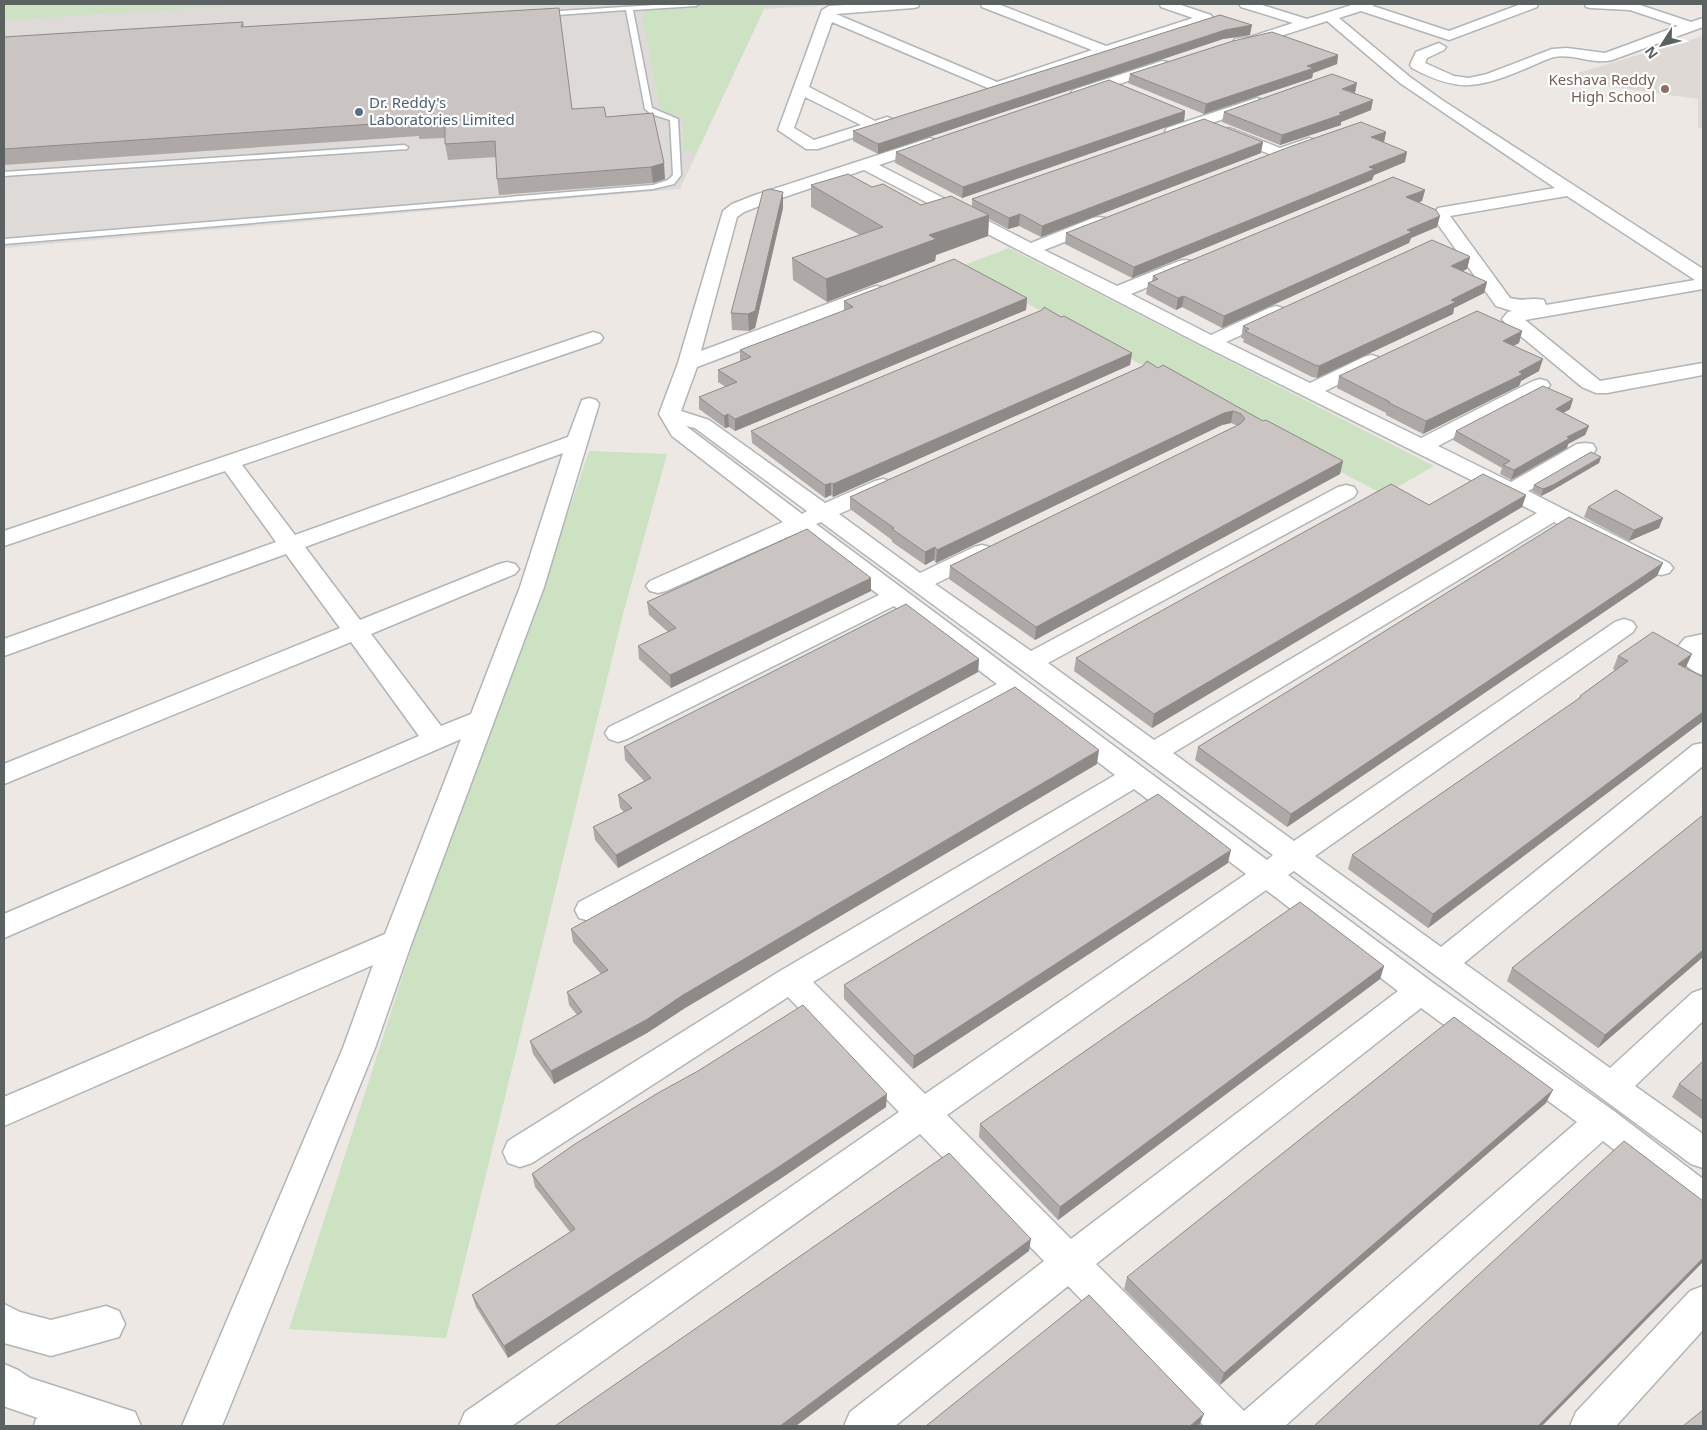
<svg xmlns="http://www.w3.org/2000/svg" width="1707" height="1430" font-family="'Noto Sans',sans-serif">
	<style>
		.industrial { fill: #dedad8 }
		.education { fill: #dfd9d5 }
		.green { fill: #cce2c2 }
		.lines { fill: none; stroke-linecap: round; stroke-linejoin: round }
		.lane-casing { stroke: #b1b5b7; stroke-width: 3 }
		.street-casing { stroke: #b1b5b7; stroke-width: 3 }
		.lane { fill: #fff; fill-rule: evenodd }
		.street { fill: #fff; fill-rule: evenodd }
		.wall { fill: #aea9a7 }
		.shaded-wall { fill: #8d8a88 }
		.building { fill: #cac5c2; stroke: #8d8a88 }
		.education-dot { fill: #8d6e63; stroke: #fff; stroke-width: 2 }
		.service-dot { fill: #5c6f8a; stroke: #fff; stroke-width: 2 }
		.labels { text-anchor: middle; stroke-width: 4.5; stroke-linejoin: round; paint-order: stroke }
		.far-education-label { font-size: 15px; fill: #785e54; stroke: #fff; text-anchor: end }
		.far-service-label { font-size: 15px; fill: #4e5e75; stroke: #fff; text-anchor: start }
	</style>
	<rect width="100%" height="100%" fill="#ede8e4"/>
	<path class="industrial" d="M4 4H854L764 9 680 189 4 248Z"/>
	<path class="education" d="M1703 36V130L1698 127V99L1557 79Z"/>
	<path class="green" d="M4 4H256L4 20Z
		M716 4H761L764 9 696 153 684 151 683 119C677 113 665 114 660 107L642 15 644 10 648 9Z
		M1009 248 1434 466 1384 495 959 267Z
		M589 451 667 454 623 614 446 1338 289 1329 420 922 535 610Z"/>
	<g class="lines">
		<defs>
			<path id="lane" d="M671 4H699L696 6 633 10 652 108 678 119 681 175 674 184 653 189 4 244V239L653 185 668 180 673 175 670 120 651 114 645 109 626 10 544 16 541 14 544 12Z
				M404 145 408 147 407 149 4 176V172Z
				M64 1406 71 1408 73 1415C67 1430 48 1426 34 1426L36 1419Z"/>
			<path id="street" d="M861 4H919L918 7 913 8 836 14 997 82 1092 50 982 7 981 4H998L1106 46 1193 18 1161 7 1160 4H1178L1211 15 1213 18 1211 21 995 91 832 22 809 87 875 121 887 117 892 119 895 122 892 125 818 149H806L778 130 822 10 829 6ZM805 97 861 125 814 140 794 128Z
				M1239 4H1259L1307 19 1355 4H1374L1373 6 1449 31 1521 4H1538L1537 7 1449 40 1361 11 1339 18 1410 77 1442 100 1703 269V289L1525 320 1600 381 1703 363V375L1607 393H1596L1582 387 1505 323 1502 319 1508 312 1512 311 1496 306 1432 216 1438 208 1444 207 1555 188 1400 83 1327 21 1256 44 1235 45 1233 42 1235 39 1250 37 1293 23 1241 7ZM1567 196 1695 280 1546 305 1544 300C1532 297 1522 302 1510 298L1450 216Z
				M1585 4H1637L1691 22 1703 18V27L1612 60C1593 65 1573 53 1554 57 1543 60 1533 66 1522 70 1476 89 1457 92 1412 68L1410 65 1416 52 1439 43 1446 47 1444 50 1427 58 1425 63 1454 76 1469 78 1487 74 1552 49 1567 48 1605 53 1678 26 1630 10 1591 8 1586 7Z
				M1162 61 1167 62 1169 65 1167 68 1083 96H1073L1071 93 1073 90Z
				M1257 98 1262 100 1265 103 1262 106 1179 134H1167L1165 131 1167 128Z
				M1229 128 1280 148 1309 138 1315 140 1317 143 1315 146 1280 158 1223 136 1221 133 1223 130Z
				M930 138 936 140 938 143 936 146 879 165 1031 243 1093 218 1099 217 1105 218 1108 222 1105 226 1044 250 1117 286 1179 261 1185 260 1191 261 1194 265 1191 269 1131 294 1211 335 1269 308 1276 306 1283 308 1285 312 1283 316 1226 342 1310 383 1364 357 1371 355 1378 357 1381 361 1378 365 1325 391 1421 438 1533 381 1540 379 1547 381 1550 385 1547 389 1438 446 1511 482 1577 444 1585 443 1593 444 1596 449 1593 454 1528 491 1669 563 1673 568 1669 573 1661 575 1653 573 1554 522 1173 753 1294 841 1615 622 1624 619 1633 622 1636 627 1633 632 1315 856 1441 947 1693 745 1703 743V766L1464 963 1610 1068 1692 993 1703 989V1021L1635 1086 1703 1134V1168L1691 1164 1294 871 1288 875 1432 982 1614 1111 1703 1179V1215L1691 1210 1603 1141 1285 1426H1204L1068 1286 895 1426H844L850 1412 1044 1261 920 1134 512 1426H459L465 1412 899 1112 788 997 532 1163 520 1167 508 1163 503 1152 508 1141 780 971 1115 775 1013 697 601 918 590 921 579 918 575 910 579 902 997 684 894 606 627 739 618 742 609 739 605 733 609 727 879 595 797 533 666 591 658 593 650 591 646 586 650 581 783 522 672 436 659 414 678 363 723 211 732 204 755 195ZM864 170 1204 346 1537 513 1154 740 1048 663 1354 497 1357 492 1354 487 1346 485 1338 487 1031 651 935 584 990 557 994 552 990 547 982 545 974 547 920 573 839 514 891 491 894 486 891 481 883 479 875 481 825 503 709 420 681 411 697 367 884 296 886 292 884 288 877 286 870 288 701 351 737 217 744 212 767 203ZM686 426 695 428 807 511 802 514ZM821 522 1273 855 1267 860 816 524ZM1134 789 1246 874 925 1094 813 982ZM1266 890 1398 991 1071 1239 947 1115ZM1421 1008 1577 1122 1244 1411 1096 1264Z
				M593 332 600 334 603 338 600 342 242 465 295 535 568 437 582 400 589 398 596 400 599 404 544 587 412 942 375 1048 222 1426H182L343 1048 373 965 4 1126V1097L385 934 461 739 4 938V914L419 736 351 642 4 784V764L340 628 286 554 4 656V639L276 542 225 471 4 546V531ZM563 453 520 587 471 714 441 726 371 634 515 574 519 569 515 564 507 562 499 564 360 620 305 547Z
				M1703 634V675C1689 671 1682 662 1676 649L1685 638Z
				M1703 1286V1330L1616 1426H1570L1576 1412 1690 1291Z
				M4 1304 20 1312 51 1320 106 1306 119 1311 125 1324 119 1337 51 1356 4 1343Z
				M4 1364 18 1370 30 1378 135 1412 141 1426H61L6 1407 4 1406Z"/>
		</defs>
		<use href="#lane" class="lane-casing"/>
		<use href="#street" class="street-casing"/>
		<use href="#lane" class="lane"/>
		<use href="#street" class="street"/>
	</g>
	<path class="wall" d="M1220 15 1250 35 1223 39 878 154 853 141V131Z
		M243 22 244 27 572 109 606 117 665 179 653 183 499 195 497 179 496 157 448 160 445 144V138L419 139V136L4 165V37Z
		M1338 55 1337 64 1313 73 1312 78 1204 114 1128 83 1130 74Z
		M1355 93 1371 110 1341 122V125L1280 145 1222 122 1224 112Z
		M1185 111 1184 121 962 198 895 163 896 152Z
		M1386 132 1384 142 1405 162 1374 175 1372 180 1132 278 1065 244 1066 233Z
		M1261 153 1041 237 1019 226 1008 229 989 219 988 236 936 255 935 261 827 302 793 280 792 258 860 235 811 207V185L872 187 921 205 972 206V199Z
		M1425 190 1422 201 1418 202 1437 227 1411 238 1409 243 1222 328 1182 307 1176 310 1146 294 1148 283 1152 281 1153 276Z
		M783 208 755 328 749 331 732 330 731 313Z
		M1470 257 1467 269 1462 271 1487 282 1484 293 1454 308 1453 314 1317 378 1312 377 1243 342 1244 339 1241 338 1243 326Z
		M1027 298 1026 310 735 431 729 427 725 428 699 409V397L726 387 718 382V370L740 361V350L844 311V301Z
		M1061 317 1132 353 1130 365 833 497 831 495 825 498 752 443 751 431Z
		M1522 331 1519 343 1513 346 1539 371 1521 381 1519 386 1423 434 1386 415V413L1337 388 1339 376Z
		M1143 366 1263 421 1343 461 1340 474 1035 640 949 579 950 566 1238 426 1231 423 1222 425 936 563 934 560 925 565 892 542V540L850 509V497Z
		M1573 399 1570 409 1563 413 1589 426 1585 435 1568 444 1567 448 1511 480 1500 474 1502 468 1453 440 1456 431Z
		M1601 457 1599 463 1551 491 1541 496 1532 491 1534 485Z
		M1526 495 1522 507 1152 728 1074 671 1076 658 1429 505Z
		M1588 507 1659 528 1629 541 1584 517Z
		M1657 576 1287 827 1195 760 1198 747Z
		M871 591 671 688 639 659 638 646 668 632 649 615 647 602Z
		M1618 656 1686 667 1685 668 1703 677V721L1428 928 1348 869 1352 855 1579 699 1580 696 1615 670 1613 669Z
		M979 659 978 672 618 868 595 840 593 827 624 812 620 808 618 795 644 781 625 760 624 747Z
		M1097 764 685 1008 647 1033 554 1084 533 1054 530 1041 577 1015 569 1005 567 992 601 974 573 942 571 929Z
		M1703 815V957L1598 1048 1507 981 1512 968Z
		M1228 863 913 1069 844 999V985Z
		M1384 966 1380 979 1058 1220 979 1137 980 1124Z
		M1703 1061V1120L1672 1097 1679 1084Z
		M1546 1103 1220 1385 1124 1289 1127 1277Z
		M886 1107 780 1179 508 1358 476 1307 472 1295 570 1232 535 1187 532 1174Z"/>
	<path class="shaded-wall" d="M1252 25 1250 35 1223 39 878 154V144L1225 30Z
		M1338 55 1337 64 1313 73 1312 78 1204 114 1206 104 1307 66Z
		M1357 83 1355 93 1342 89Z
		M1373 100 1371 110 1341 122V125L1280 145 1282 135Z
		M1185 111 1184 121 962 198 963 187Z
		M1386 132 1384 142 1371 137Z
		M1263 142 1261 153 1041 237 1042 226Z
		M1407 152 1405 162 1374 175 1372 180 1132 278 1134 267 1369 167Z
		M664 163 665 179 653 183 651 167Z
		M1425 190 1422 201 1403 208 1406 197Z
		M783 192V208L755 328 749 331 748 314Z
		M1020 214 1019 226 1008 229 1009 218Z
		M989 215 988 236 936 255 935 261 827 302 826 279 929 235Z
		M1440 216 1437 227 1411 238 1409 243 1222 328 1224 316 1407 230Z
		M1470 257 1467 269 1448 278 1451 266Z
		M1487 282 1484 293 1454 308 1453 314 1317 378 1319 366Z
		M1184 296 1182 307 1176 310 1178 298Z
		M1027 298 1026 310 735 431V419Z
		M1522 331 1519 343 1499 353 1503 341Z
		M1132 353 1130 365 833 497V484Z
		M1543 359 1539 371 1521 381 1519 386 1423 434 1426 421Z
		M1573 399 1570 409 1553 419 1556 409Z
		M1233 411 1231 423 1222 425 936 563 937 550 1224 413Z
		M728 414 729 427 725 428 724 416Z
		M1589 426 1585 435 1568 444 1567 448 1511 480 1514 470 1567 437Z
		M1601 457 1599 463 1551 491 1541 496 1543 489Z
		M1343 461 1340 474 1035 640 1036 627Z
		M831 483V495L825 498V485Z
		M1526 495 1522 507 1152 728 1154 714Z
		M1663 518 1659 528 1629 541 1634 530Z
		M935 547 934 560 925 565V552Z
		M1663 563 1657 576 1287 827 1291 814Z
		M871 578V591L671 688 670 675Z
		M1692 654 1686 667 1672 677 1678 664Z
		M979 659 978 672 618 868 616 855Z
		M1703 712V721L1428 928 1433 914Z
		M1099 750 1097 764 685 1008 647 1033 554 1084 551 1071 683 995Z
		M1231 850 1228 863 913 1069 914 1056Z
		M1703 950V957L1598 1048 1605 1035Z
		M1384 966 1380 979 1058 1220 1060 1207Z
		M1553 1090 1546 1103 1220 1385 1224 1373Z
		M887 1094 886 1107 780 1179 508 1358 504 1346Z
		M1031 1239 1029 1251 796 1426H780Z
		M1703 1258V1262L1542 1426H1538Z
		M1204 1414 1199 1426H1190Z"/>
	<path class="building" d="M559 8 572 109 604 107 606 117 653 113 664 163 651 167 497 179 495 141 445 144V123L416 124 417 121 4 149V37L243 22 241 27Z
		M1220 15 1252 25 1225 30 878 144 853 131Z
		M1272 32 1338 55 1307 66 1314 68 1206 104 1130 74 1233 41Z
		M1332 74 1357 83 1342 89 1373 100 1339 113 1343 114 1282 135 1224 112Z
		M1109 80 1185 111 963 187 896 152Z
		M1204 119 1263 142 1042 226 1020 214 1009 218 972 199Z
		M1361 122 1386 132 1371 137 1407 152 1369 167 1375 169 1134 267 1066 233 1289 147Z
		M848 174 872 187 883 184 921 205 951 196 989 215 929 235 936 239 826 279 792 258 883 227 811 185Z
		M1393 177 1425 190 1406 197 1436 210 1440 216 1407 230 1412 232 1224 316 1184 296 1178 298 1148 283 1158 279 1153 276Z
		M770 189 783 192 755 311 748 314 731 313 763 191Z
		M1432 240 1469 256 1470 257 1451 266 1487 282 1451 300 1456 302 1319 366 1315 365 1245 331 1249 329 1243 326Z
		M954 259 1027 298 735 419 728 414 724 416 699 397 737 382 718 370 751 357 740 350 853 307 844 301Z
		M1044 307 1061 317 1064 316 1132 353 833 484 831 483 825 485 751 431 1042 310Z
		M1477 311 1522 331 1503 341 1543 359 1519 372 1523 374 1426 421 1389 403 1390 402 1339 376Z
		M1147 361 1158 368 1163 365 1263 421 1266 420 1343 461 1036 627 950 566 1240 424 1245 419 1241 414 1233 411 1224 413 937 550 935 547 925 552 892 529 894 528 850 497 1143 366Z
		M1543 386 1573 399 1556 409 1589 426 1567 437 1570 438 1514 470 1503 465 1510 461 1456 431Z
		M1591 452 1601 457 1553 485 1543 489 1534 485Z
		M1483 474 1526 495 1154 714 1076 658 1391 484 1429 505Z
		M1616 490 1663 518 1634 530 1588 507Z
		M1569 517 1663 563 1291 814 1198 747Z
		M807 529 871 578 670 675 638 646 676 628 647 602Z
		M906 604 979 659 616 855 593 827 632 808 618 795 651 778 624 747Z
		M1653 632 1692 654 1678 664 1703 677V712L1433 914 1352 855 1581 697 1580 696 1628 661 1618 656Z
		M1015 687 1099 750 683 995 646 1020 551 1071 530 1041 582 1012 567 992 608 970 571 929Z
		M1158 794 1231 850 914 1056 844 985Z
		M1703 815V950L1605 1035 1512 968Z
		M1300 902 1384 966 1060 1207 980 1124Z
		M803 1005 887 1094 780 1166 504 1346 472 1295 575 1229 532 1174 575 1144 658 1093 698 1071Z
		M1454 1017 1553 1090 1224 1373 1127 1277Z
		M1703 1061V1101L1679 1084Z
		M1624 1141 1703 1201V1258L1538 1426H1314Z
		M949 1153 1031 1239 780 1426H555Z
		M1089 1295 1204 1414 1190 1426H926Z
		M1703 1410V1426H1683Z"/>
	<circle class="education-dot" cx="1665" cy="89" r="5"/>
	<circle class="service-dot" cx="359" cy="112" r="5"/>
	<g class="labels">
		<g class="far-education-label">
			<text x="1655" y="85">Keshava Reddy<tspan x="1655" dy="17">High School</tspan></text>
		</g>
		<g class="far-service-label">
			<text x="369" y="108">Dr. Reddy's<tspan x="369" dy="17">Laboratories Limited</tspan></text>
		</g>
	</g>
	<rect width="1707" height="1430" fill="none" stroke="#5c6162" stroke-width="10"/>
	<g transform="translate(1662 45) rotate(234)" stroke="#ffffff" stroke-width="4" paint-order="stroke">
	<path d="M0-4L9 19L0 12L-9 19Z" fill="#5c6162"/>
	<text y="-8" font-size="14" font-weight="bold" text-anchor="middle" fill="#5c6162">N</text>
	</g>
</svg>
